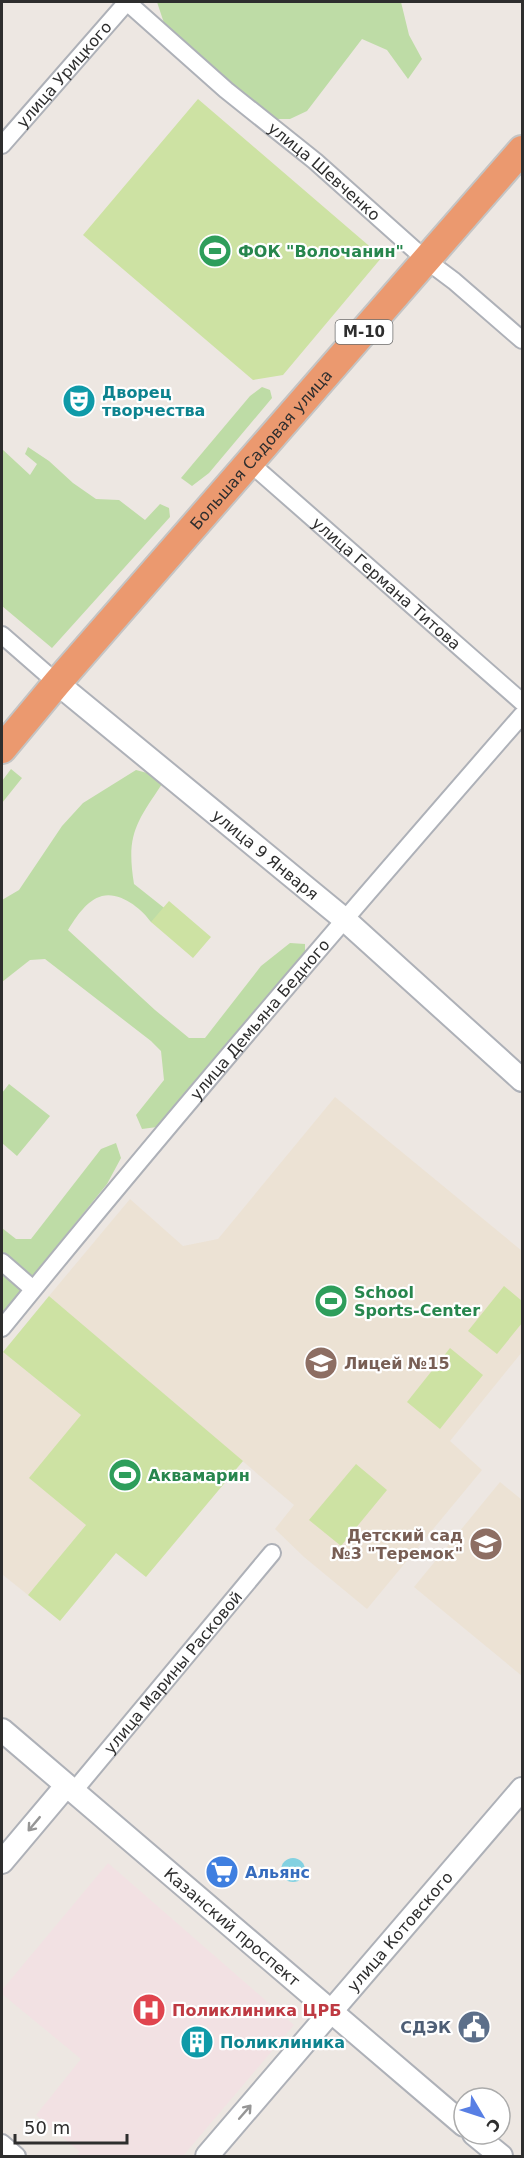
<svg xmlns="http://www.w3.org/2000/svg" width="524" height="2158" font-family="'DejaVu Sans',sans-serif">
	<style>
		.education { fill: #ece2d4 }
		.medical { fill: #f2e1e3 }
		.green { fill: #bedca6 }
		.pitch { fill: #cde2a3 }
		.water { fill: #83d1e1 }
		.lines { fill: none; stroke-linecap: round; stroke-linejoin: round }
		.street-casing { stroke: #aeb1b8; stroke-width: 20 }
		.secondary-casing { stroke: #aeb1b8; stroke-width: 26 }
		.highway-casing { stroke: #c4c4c4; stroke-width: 32 }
		.street { stroke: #fff; stroke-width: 16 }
		.secondary { stroke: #fff; stroke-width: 22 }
		.highway { stroke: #eb996f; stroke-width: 28 }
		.oneway { stroke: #969696 }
		.labels { text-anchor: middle; stroke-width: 4.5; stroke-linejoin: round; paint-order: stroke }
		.shield { fill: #fff; stroke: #6d6d6d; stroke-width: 1.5 }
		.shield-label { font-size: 15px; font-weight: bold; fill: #2e2e2e }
		.street-label { font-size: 16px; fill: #2e2e2e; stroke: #fff }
		.leisure-label { font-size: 16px; font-weight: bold; fill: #27864d; stroke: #fff; text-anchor: start }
		.culture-label { font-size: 16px; font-weight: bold; fill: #0d838f; stroke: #fff; text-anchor: start }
		.education-label { font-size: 16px; font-weight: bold; fill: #785e54; stroke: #fff; text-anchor: start }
		.shop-label { font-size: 16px; font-weight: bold; fill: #366cbe; stroke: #fff; text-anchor: start }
		.health-label { font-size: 16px; font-weight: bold; fill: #be3a42; stroke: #fff; text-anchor: start }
		.service-label { font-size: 16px; font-weight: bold; fill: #4e5e75; stroke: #fff; text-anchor: end }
	</style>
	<rect width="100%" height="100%" fill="#ede7e2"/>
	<path class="education" d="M335 1097 522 1251V1352L450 1441 482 1470 367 1609 304 1557 275 1529 294 1505 49 1296 130 1199 183 1246 218 1239Z
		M3 1352 81 1415 86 1525 28 1595 3 1575 2 1577Z
		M500 1482 522 1500V1676L414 1587Z"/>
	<path class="medical" d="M108 1863 294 2025 183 2156H76L80 2152 36 2115 81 2059 2 1994V1990Z"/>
	<path class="green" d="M157 2H401L409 35 422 59 408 79 387 50 362 39 307 111 290 119H273L166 29Z
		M262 387 270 390 272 398 209 473 192 486 181 478 250 396Z
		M28 447 49 461 73 483 96 499 119 500 145 520 160 504 169 508 170 517 52 648 2 606V449L30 475 37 464 25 454Z
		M11 769 22 778 2 803V781Z
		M136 770 151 774 162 784C136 823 126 835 134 884L168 911 173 925 151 922C142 909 120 891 102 896 87 900 76 917 68 930L155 1010 189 1038H205L261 966 290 943 305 944V959L157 1127 142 1129 136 1115 164 1080 161 1051 151 1041 45 959 30 960 2 982V900L19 890 62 826 83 803Z
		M9 1084 50 1116 17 1156 2 1143V1093Z
		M116 1143 121 1158 107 1184 2 1314V1228L16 1239H31L101 1149Z"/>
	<path class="pitch" d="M198 99 382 257 283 375 253 380 83 235Z
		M169 901 211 937 193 958 151 922Z
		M504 1286 522 1301V1323L497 1354 468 1331Z
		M49 1296 243 1461 146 1577 116 1553 60 1621 28 1595 86 1525 29 1478 81 1415 3 1352Z
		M450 1348 483 1375 440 1429 407 1402Z
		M356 1464 387 1490 341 1546 309 1520Z"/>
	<path class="water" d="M281 1870a12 12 0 1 1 24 0a12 12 0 1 1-24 0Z"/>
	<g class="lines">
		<defs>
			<g id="street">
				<path id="s1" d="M127 2 226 90 315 161 426 260 454 281 522 340"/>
				<path id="s2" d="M2 145 127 2"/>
				<path id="s3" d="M250 463 522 702"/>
				<path d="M2 635 57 683"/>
				<path d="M2 1262 33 1289"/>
				<path id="s4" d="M2 1328C171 1120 346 917 522 715"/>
				<path id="s5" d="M73 1792 272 1553"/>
				<path d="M2 2143 17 2156"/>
			</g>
			<g id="secondary">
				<path id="s6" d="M57 683 344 919 522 1080"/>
				<path id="s7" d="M2 1730 464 2125"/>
				<path d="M2 1862 66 1786"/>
				<path d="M474 2134 501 2156"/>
				<path id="s8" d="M207 2156 522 1789"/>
			</g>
			<g id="highway">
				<path id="s9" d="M2 749 57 683 522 150"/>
			</g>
		</defs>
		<use href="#street" class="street-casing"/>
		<use href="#secondary" class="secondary-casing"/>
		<use href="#highway" class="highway-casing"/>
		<use href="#street" class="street"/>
		<use href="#secondary" class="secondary"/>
		<use href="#highway" class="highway"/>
	</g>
	<defs><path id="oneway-shaft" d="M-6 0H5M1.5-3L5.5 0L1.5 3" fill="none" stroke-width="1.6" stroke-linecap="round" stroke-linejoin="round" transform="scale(1.5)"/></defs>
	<g class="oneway">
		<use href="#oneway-shaft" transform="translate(34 1824) rotate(130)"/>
		<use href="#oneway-shaft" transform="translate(245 2112) rotate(-49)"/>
	</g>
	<defs>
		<symbol id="stadium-disc" viewBox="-11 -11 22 22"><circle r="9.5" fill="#2e9e5b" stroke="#fff"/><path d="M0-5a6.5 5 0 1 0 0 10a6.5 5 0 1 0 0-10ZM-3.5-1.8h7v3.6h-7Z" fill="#fff"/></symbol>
		<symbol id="theatre-disc" viewBox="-11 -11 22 22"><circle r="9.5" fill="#0f9aa8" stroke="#fff"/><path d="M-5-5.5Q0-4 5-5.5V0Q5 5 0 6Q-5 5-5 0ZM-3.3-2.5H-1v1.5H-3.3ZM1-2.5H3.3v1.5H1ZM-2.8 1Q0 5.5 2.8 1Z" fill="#fff"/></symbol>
		<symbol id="school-disc" viewBox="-11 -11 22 22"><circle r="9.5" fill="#8d6e63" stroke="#fff"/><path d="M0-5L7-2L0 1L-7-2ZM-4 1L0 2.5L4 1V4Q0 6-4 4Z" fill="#fff"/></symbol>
		<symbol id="supermarket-disc" viewBox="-11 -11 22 22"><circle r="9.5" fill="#3f7fe0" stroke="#fff"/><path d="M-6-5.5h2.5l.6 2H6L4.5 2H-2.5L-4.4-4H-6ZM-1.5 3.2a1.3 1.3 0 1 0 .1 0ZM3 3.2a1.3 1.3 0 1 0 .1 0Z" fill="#fff"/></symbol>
		<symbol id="hospital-disc" viewBox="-11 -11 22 22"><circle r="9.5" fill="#e0444e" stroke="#fff"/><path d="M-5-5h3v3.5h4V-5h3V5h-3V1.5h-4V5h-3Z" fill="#fff"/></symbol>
		<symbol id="civic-disc" viewBox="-11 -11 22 22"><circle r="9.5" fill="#5c6f8a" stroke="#fff"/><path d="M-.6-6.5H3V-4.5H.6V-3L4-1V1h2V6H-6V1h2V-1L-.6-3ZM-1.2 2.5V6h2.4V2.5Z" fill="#fff"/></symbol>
		<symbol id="building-disc" viewBox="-11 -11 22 22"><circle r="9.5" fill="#0f9aa8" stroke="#fff"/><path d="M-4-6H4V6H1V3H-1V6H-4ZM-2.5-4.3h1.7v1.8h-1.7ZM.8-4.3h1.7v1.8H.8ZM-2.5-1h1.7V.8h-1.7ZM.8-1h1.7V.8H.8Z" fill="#fff"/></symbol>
	</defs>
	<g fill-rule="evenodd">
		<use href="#stadium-disc" x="196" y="232" width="38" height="38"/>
		<use href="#theatre-disc" x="60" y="382" width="38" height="38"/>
		<use href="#stadium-disc" x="312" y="1282" width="38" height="38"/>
		<use href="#school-disc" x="302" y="1344" width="38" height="38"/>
		<use href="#stadium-disc" x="106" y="1456" width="38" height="38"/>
		<use href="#school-disc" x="467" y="1525" width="38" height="38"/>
		<use href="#supermarket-disc" x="203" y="1853" width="38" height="38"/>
		<use href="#hospital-disc" x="130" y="1991" width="38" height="38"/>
		<use href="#civic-disc" x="455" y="2008" width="38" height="38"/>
		<use href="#building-disc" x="178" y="2023" width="38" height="38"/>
	</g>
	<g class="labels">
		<rect class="shield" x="335.5" y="320" width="57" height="24" rx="4.5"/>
		<g class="shield-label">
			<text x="364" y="337">М-10</text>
		</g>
		<g class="street-label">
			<text dy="6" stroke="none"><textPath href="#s2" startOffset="94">улица Урицкого</textPath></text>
			<text dy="6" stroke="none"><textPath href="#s1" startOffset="260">улица Шевченко</textPath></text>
			<text dy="6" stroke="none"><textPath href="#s9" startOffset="396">Большая Садовая улица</textPath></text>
			<text dy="6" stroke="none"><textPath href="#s3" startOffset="182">улица Германа Титова</textPath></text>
			<text dy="6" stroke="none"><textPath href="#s6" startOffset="270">улица 9 Января</textPath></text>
			<text dy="6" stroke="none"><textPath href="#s4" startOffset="402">улица Демьяна Бедного</textPath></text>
			<text dy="6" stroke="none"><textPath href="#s5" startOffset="156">улица Марины Расковой</textPath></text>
			<text dy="6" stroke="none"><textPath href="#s7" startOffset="303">Казанский проспект</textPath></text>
			<text dy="6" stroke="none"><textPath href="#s8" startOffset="296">улица Котовского</textPath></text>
		</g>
		<g class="leisure-label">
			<text x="238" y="257">ФОК "Волочанин"</text>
			<text x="354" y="1298">School<tspan x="354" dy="18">Sports-Center</tspan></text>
			<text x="148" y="1481">Аквамарин</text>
		</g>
		<g class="culture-label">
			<text x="102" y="398">Дворец<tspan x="102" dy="18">творчества</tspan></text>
			<text x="220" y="2048">Поликлиника</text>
		</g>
		<g class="education-label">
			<text x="344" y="1369">Лицей №15</text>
			<text x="463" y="1541" text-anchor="end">Детский сад<tspan x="463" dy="18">№3 "Теремок"</tspan></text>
		</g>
		<g class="shop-label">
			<text x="245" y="1878">Альянс</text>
		</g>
		<g class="health-label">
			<text x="172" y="2016">Поликлиника ЦРБ</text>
		</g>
		<g class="service-label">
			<text x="451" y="2033">СДЭК</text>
		</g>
	</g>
	<rect width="524" height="2158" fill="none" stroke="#2e2e2e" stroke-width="6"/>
	<g transform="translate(482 2116) rotate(129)"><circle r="28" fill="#ffffff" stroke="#ababab" stroke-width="1.5"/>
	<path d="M0-4.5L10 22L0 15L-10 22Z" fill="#587fe4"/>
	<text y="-9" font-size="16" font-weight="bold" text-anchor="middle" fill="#2e2e2e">С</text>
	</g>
	<path d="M15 2134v9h112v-9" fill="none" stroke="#2e2e2e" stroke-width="3"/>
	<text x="24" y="2134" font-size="18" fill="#2e2e2e" stroke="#ffffff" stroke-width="4.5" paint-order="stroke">50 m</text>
</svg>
